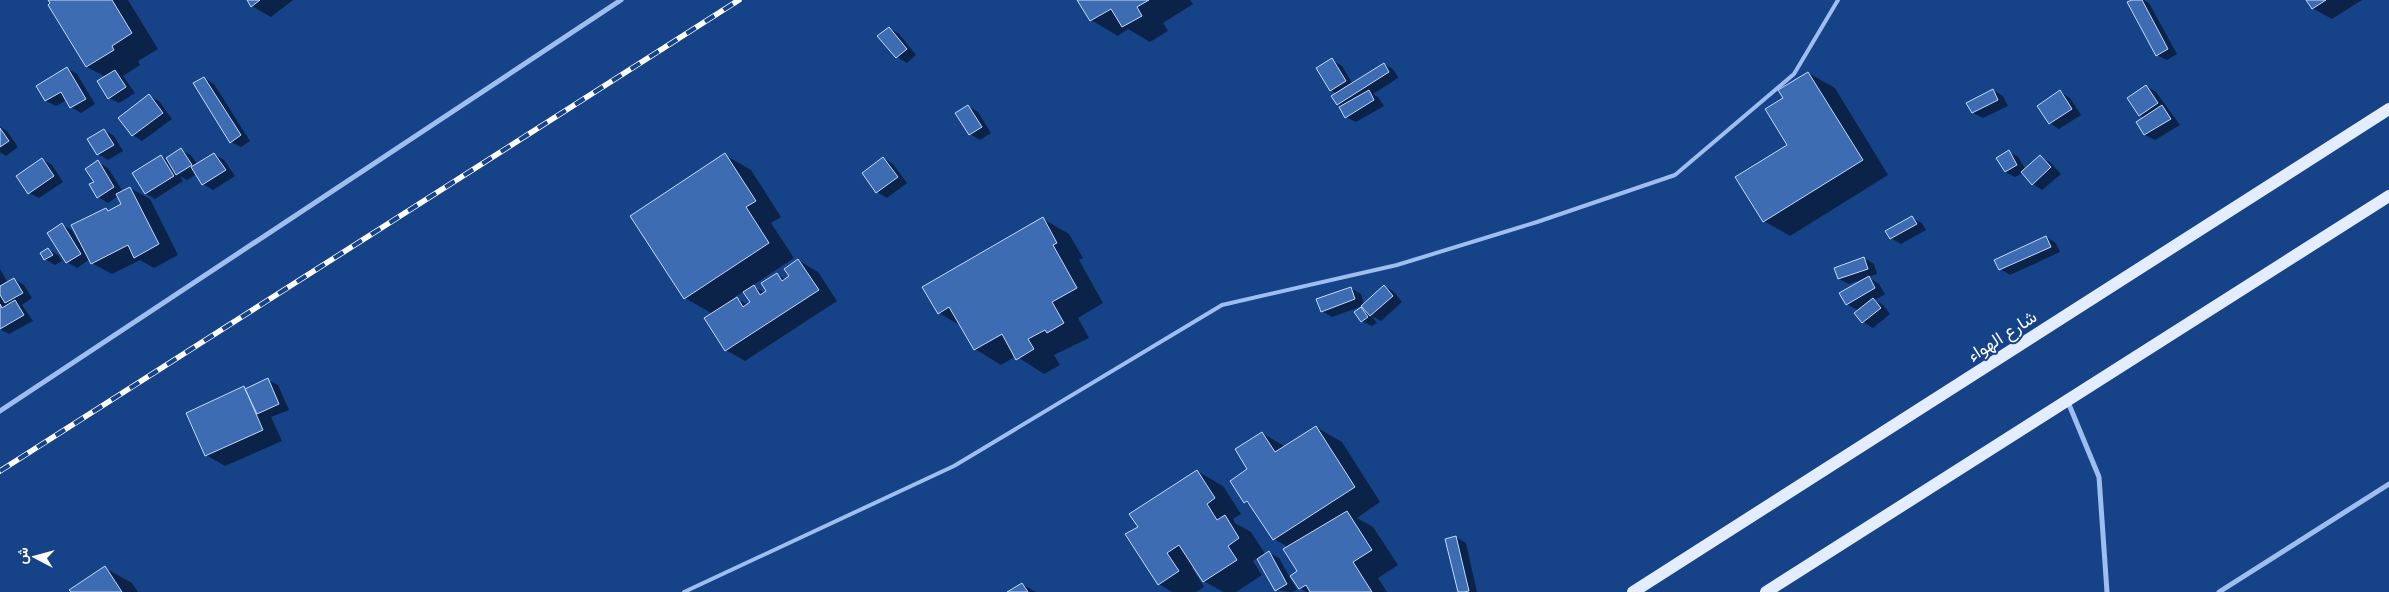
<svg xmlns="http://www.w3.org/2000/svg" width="2389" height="592" font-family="'Fira Sans Condensed',Vazirmatn,sans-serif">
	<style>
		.shadow { fill: #0007; fill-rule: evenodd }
		.building { fill: #3e6cb2; stroke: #c3d9fa }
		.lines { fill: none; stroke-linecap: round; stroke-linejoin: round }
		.lane { stroke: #9dbeee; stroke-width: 4 }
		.street { stroke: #9dbeee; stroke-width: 5 }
		.primary { stroke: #e4edff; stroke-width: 12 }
		.rail-casing { stroke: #fff; stroke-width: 5.5 }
		.rail { stroke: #164288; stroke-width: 4; stroke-dasharray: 11; stroke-linecap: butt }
		.labels { text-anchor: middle; stroke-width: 4; stroke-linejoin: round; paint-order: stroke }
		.street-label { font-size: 18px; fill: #fff; stroke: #164288 }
	</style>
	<rect width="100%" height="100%" fill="#164288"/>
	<path class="shadow" d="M49 0H128L158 49 138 61 140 65 123 76 135 93 119 103 109 98 106 77 87 67 49 5 52 4Z
		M248 0H293L271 17 252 6Z
		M1079 0H1190L1193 4 1163 23 1168 31 1150 42 1128 29 1118 36 1091 20Z
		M2134 0H2144L2149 3 2177 54 2167 60 2157 55Z
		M2307 0H2362L2332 19 2312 8Z
		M889 28 899 34 916 55 907 63 897 57 879 36Z
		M1332 60 1342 66 1353 84 1384 64 1394 70 1398 78 1373 94 1378 97 1384 106 1356 122 1346 117 1342 107 1337 104V94L1331 90Z
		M67 68 77 74 95 104 81 113 71 107 67 100 56 106 46 101Z
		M1808 73 1835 88 1888 175 1790 236 1764 221 1788 146 1784 98Z
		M204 78 214 84 250 141 241 147 231 142Z
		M2146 86 2156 92 2180 125 2155 140 2145 135 2138 122 2144 118 2140 115Z
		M1993 90 2003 96 2008 106 1983 118 1973 113Z
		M2060 92 2070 98 2081 115 2059 129 2049 123Z
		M149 96 159 101 172 119 142 141 133 135Z
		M968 106 978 112 991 133 980 140 970 134Z
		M0 127 7 131 18 147 6 156 0 152Z
		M104 130 114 136 123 151 108 160 98 154Z
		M181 150 191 155 197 164 214 154 224 160 235 176 213 190 203 184 197 174 187 180 180 176 183 181 155 199 145 193 161 156 166 159Z
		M2009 152 2018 157 2026 170 2040 157 2050 162 2061 174 2042 190 2033 184 2023 173 2015 177 2005 172Z
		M725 155 751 170 781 217 771 223 794 258 752 286 765 293 777 274 786 280 791 277 798 260 818 272 837 301 745 361 726 350 713 314 685 298ZM744 291 751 303 748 305 735 297Z
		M883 158 893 164 907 183 887 198 877 192Z
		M42 159 52 165 63 182 39 198 29 193Z
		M98 162 108 168 123 192 130 188 150 199 178 255 154 268 140 260 112 274 92 263 90 259 77 268 67 262 62 225 72 230 79 243 106 209 109 211 123 204 118 196 108 203 98 197 95 182Z
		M1912 218 1922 223 1926 230 1901 244 1891 238Z
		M1043 219 1069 234 1083 258 1079 260 1103 303 1078 318 1089 338 1054 355 1060 365 1044 374 1016 356 1001 365 975 349 961 326 939 313ZM1007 330 1008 332 986 344V341Z
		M2046 237 2056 243 2060 252 2010 275 2000 269Z
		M48 249 58 255 62 261 55 265 45 259Z
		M1864 258 1874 264 1877 274 1868 277 1879 284 1885 294 1875 300 1883 305 1890 314 1873 328 1863 322 1859 311 1847 304 1864 279 1849 284 1839 279Z
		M0 269 8 283 14 279 24 285 32 298 22 305 33 321 9 334 0 329V296L3 298 0 293Z
		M1384 286 1394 292 1402 302 1381 321 1372 316 1377 323 1372 326 1362 321 1361 308 1368 312 1365 305 1332 317 1322 311 1351 288 1361 294 1364 304Z
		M268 380 278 385 289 410 271 417 282 441 225 466 206 455 244 388 247 389Z
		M1316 427 1342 442 1380 502 1357 518 1373 527 1398 565 1378 578 1387 592H1306L1300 588 1299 572 1288 547 1274 539 1252 506 1245 502 1249 469 1262 433 1286 447Z
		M1197 471 1223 486 1241 514 1233 519 1235 523 1251 532 1266 555 1269 553 1279 558 1297 590 1292 592 1276 590 1258 558 1253 561 1262 575 1236 592H1223L1204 581 1195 567 1192 568 1204 587 1196 592H1172L1159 584 1139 527Z
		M1456 537 1466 543 1477 592H1459Z
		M105 568 132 583 138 592H72Z
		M1022 584 1036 592H1009Z"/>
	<path class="building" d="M48 0H112L132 33 112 46 114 50 86 67 48 5 50 3Z
		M247 0H260L251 7Z
		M1077 0H1149L1137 7 1142 16 1122 27 1111 9 1090 21Z
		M2132 0H2142L2168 49 2156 56 2127 2Z
		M2306 0H2326L2312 9Z
		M889 27 907 49 896 58 877 36Z
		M1332 58 1346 81 1330 91 1316 68Z
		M1384 63 1389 72 1337 105 1331 96Z
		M67 67 86 99 70 108 61 92 45 101 36 86Z
		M115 70 126 87 108 99 97 81Z
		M1808 72 1863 160 1763 222 1735 177 1787 145 1765 109 1783 98 1778 90Z
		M204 77 241 135 230 143 193 83Z
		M2146 85 2158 103 2139 116 2127 98Z
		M1993 89 1998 100 1972 113 1966 103Z
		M1369 90 1374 100 1345 118 1339 107Z
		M2060 90 2072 109 2049 124 2037 106Z
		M149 94 163 113 132 136 118 118Z
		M968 105 982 127 969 135 955 113Z
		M2162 105 2171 119 2144 135 2136 122Z
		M0 128 9 141 0 147Z
		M104 129 114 145 97 155 87 139Z
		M181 148 192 165 176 175 166 158Z
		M2009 150 2017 165 2005 172 1996 158Z
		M214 153 226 170 202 185 191 167Z
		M725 153 756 201 746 207 769 243 684 299 630 216Z
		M161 155 174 176 145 194 132 173Z
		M2040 155 2051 167 2032 185 2021 172Z
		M883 157 898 177 876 193 862 173Z
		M42 158 54 176 28 194 16 176Z
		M98 160 114 187 97 198 89 184 94 182 85 169Z
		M130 187 159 244 134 258 128 245 91 264 71 225 106 208 108 211 121 204 116 194Z
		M1912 216 1917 224 1890 239 1885 231Z
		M1043 217 1057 243 1053 245 1077 288 1052 302 1064 323 1047 333 1045 330 1028 339 1034 349 1016 360 1002 334 974 350 949 307 938 314 922 287Z
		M62 223 81 254 66 263 47 233Z
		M2046 236 2051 247 1999 270 1994 260Z
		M48 248 53 255 44 260 40 253Z
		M1864 257 1868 269 1838 279 1834 268Z
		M798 259 819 290 725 351 704 318 737 297 743 307 750 302 743 292 754 285 760 295 766 291 761 283 777 273 782 281 789 276 784 269Z
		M1869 276 1875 288 1846 305 1839 293Z
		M14 278 23 293 5 303 0 295V286Z
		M1384 285 1393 296 1370 316 1361 306Z
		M1351 287 1355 299 1321 312 1316 299Z
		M1873 298 1881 308 1862 323 1854 313Z
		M15 300 24 315 0 329V304L2 308Z
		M1361 307 1368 317 1361 322 1354 312Z
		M268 378 279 404 257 414 245 389Z
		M244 386 263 430 205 456 186 413Z
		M1316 426 1355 487 1273 540 1247 501 1244 503 1230 481 1247 469 1235 449 1262 432 1275 452Z
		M1197 470 1215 498 1207 504 1217 520 1225 515 1239 538 1228 546 1237 560 1203 582 1179 545 1167 553 1179 571 1158 585 1125 534 1138 527 1129 514Z
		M1347 511 1372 550 1353 562 1372 592H1310L1306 585 1299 589 1290 576 1297 571 1283 549Z
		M1456 536 1469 591 1464 592H1458L1445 539Z
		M1269 551 1287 584 1275 591 1257 559Z
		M105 566 122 592H71L69 590Z
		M1022 583 1028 592H1007Z"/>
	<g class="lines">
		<path class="lane" d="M684 592 954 466 1222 305 1397 265 1537 222 1675 175 1794 74 1838 0"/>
		<path class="street" d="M2068 402 2099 477 2107 592
			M0 411 621 0
			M2219 592 2389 484"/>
		<path class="primary" d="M1633 592 2389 109
			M1766 592 2389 196"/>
		<defs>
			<path id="rail" d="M0 471 739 0"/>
		</defs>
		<use href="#rail" class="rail-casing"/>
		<use href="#rail" class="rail"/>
	</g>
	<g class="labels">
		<g class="street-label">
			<text transform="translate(2002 336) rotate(-33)" y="6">شارع الهواء</text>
		</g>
	</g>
	<g transform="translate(35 557) rotate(276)" stroke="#164288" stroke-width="4" paint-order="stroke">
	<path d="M0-4L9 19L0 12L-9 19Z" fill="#ffffff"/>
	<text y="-8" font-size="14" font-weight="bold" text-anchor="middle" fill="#ffffff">ش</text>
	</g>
</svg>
